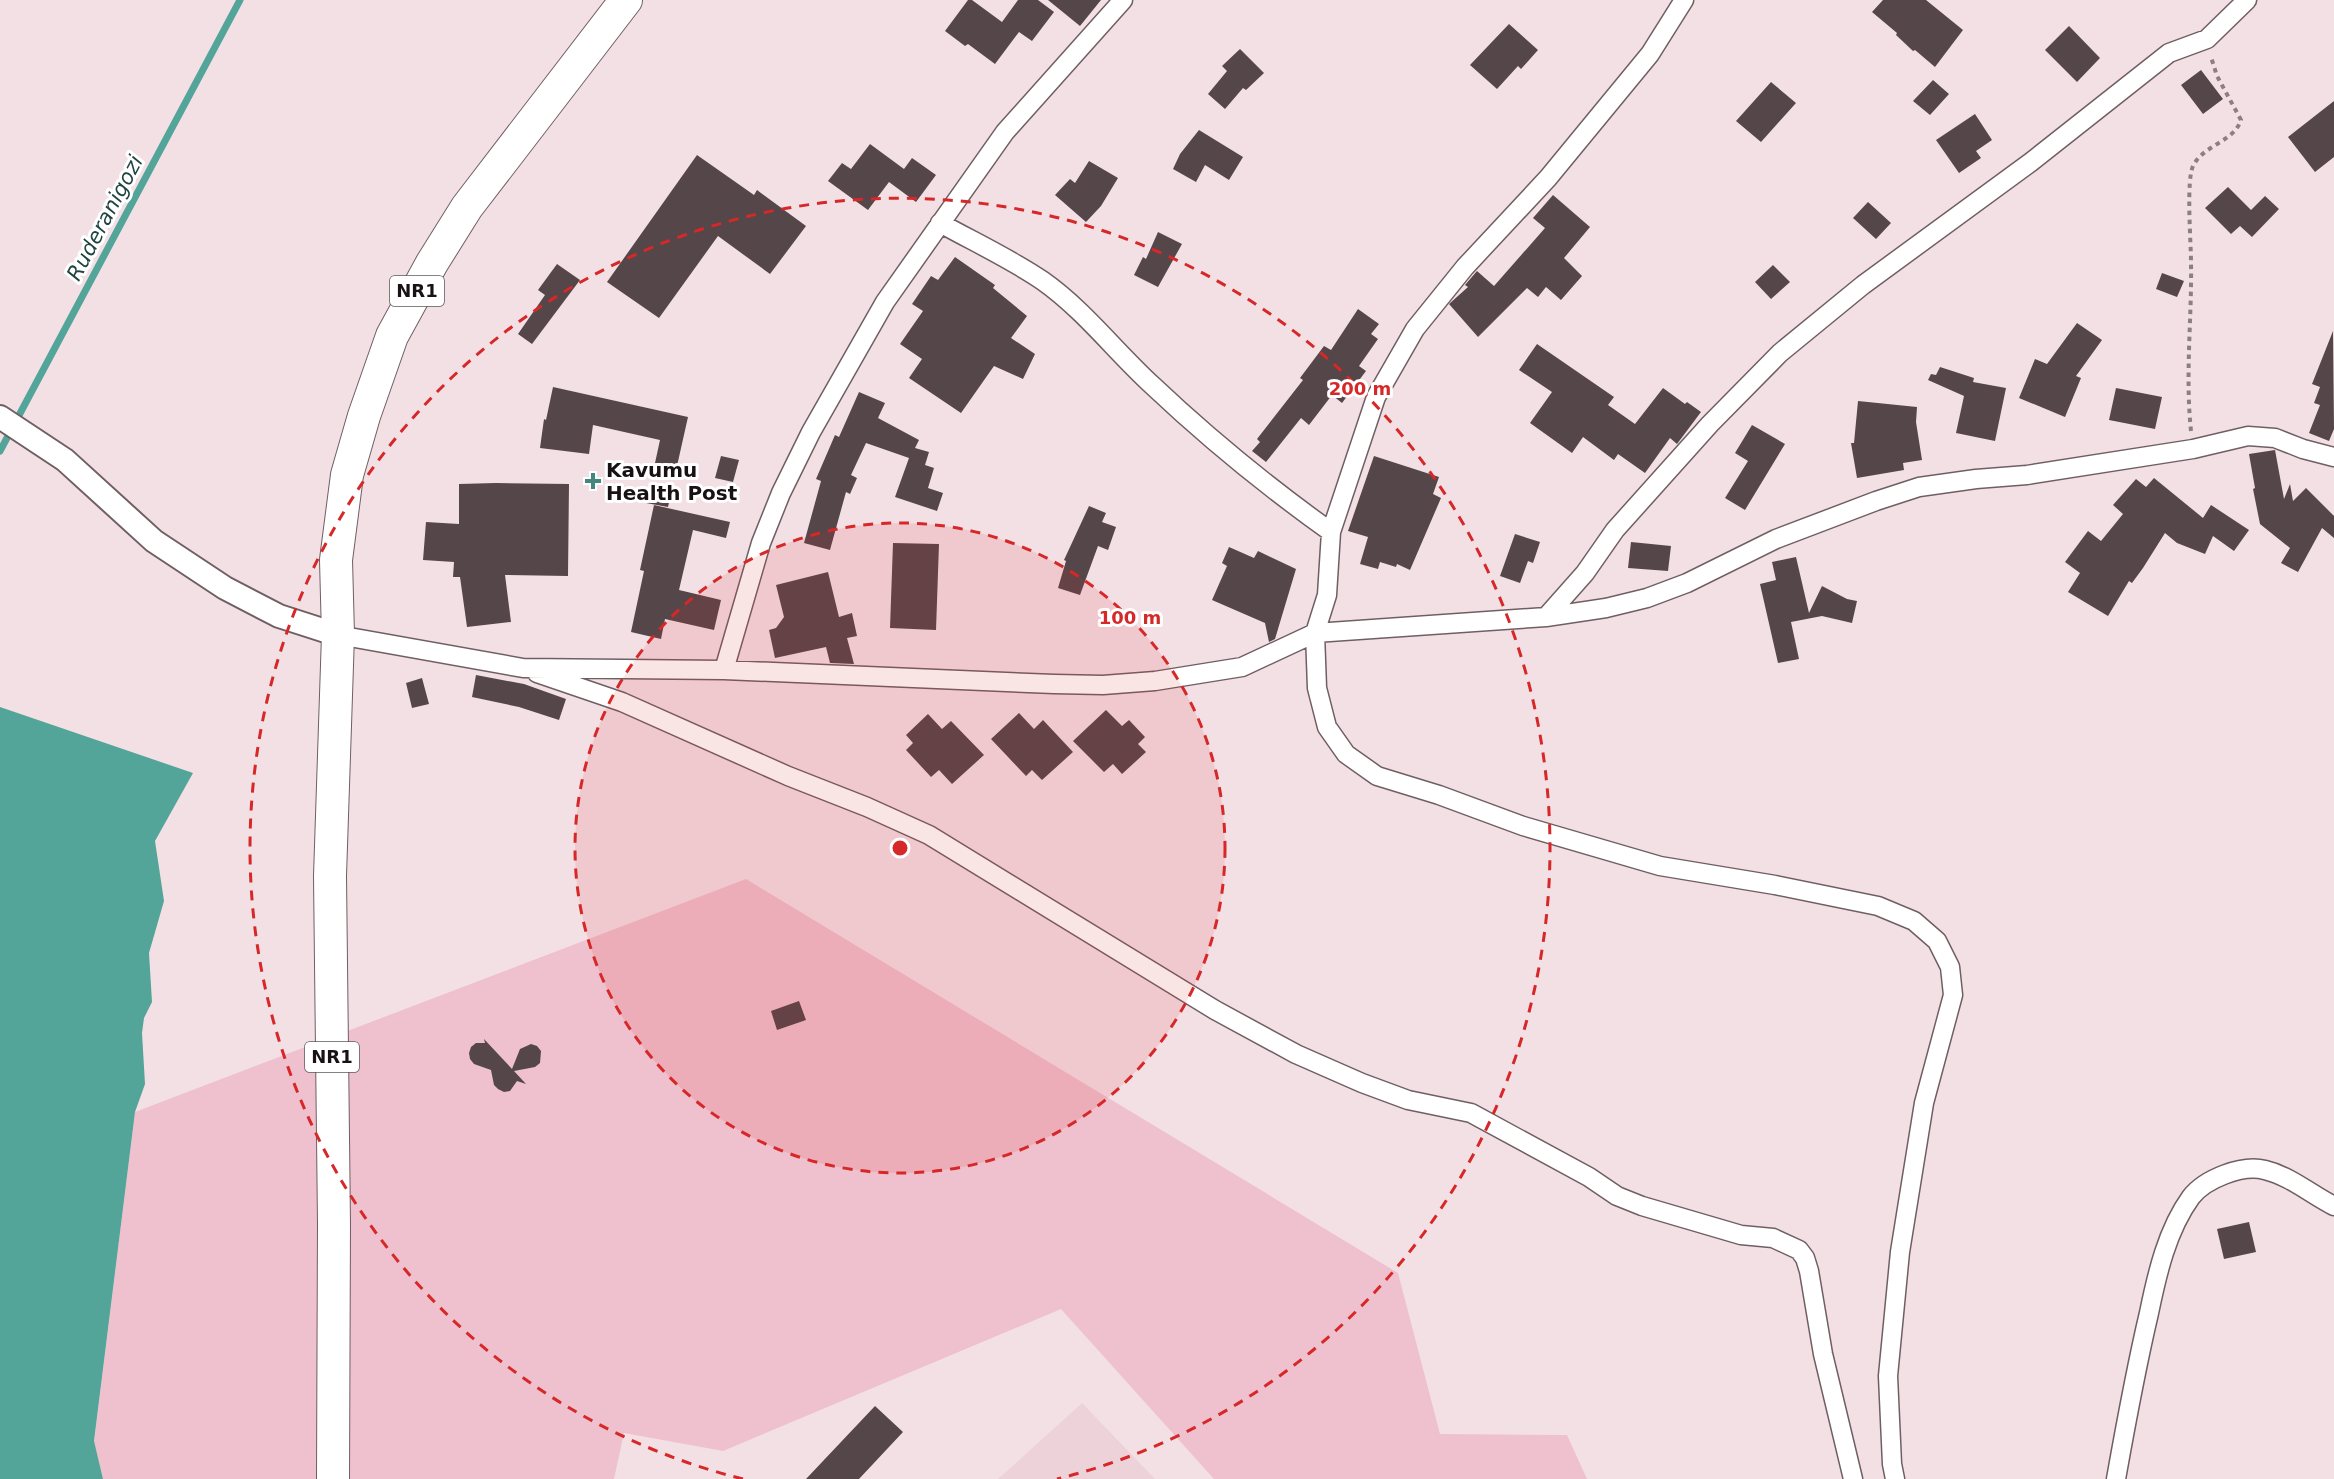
<svg xmlns="http://www.w3.org/2000/svg" width="2334" height="1479" font-family="'DejaVu Sans',sans-serif">
	<style>
		.built { fill: #eed2d9 }
		.green { fill: #efc0cd }
		.water { fill: #53a499 }
		.lines { fill: none; stroke-linecap: round; stroke-linejoin: round }
		.stream { stroke: #53a499; stroke-width: 7 }
		.building { fill: #55464a }
		.minor-casing { stroke: #6f5f63; stroke-width: 21 }
		.tertiary-casing { stroke: #6f5f63; stroke-width: 26 }
		.trunk-casing { stroke: #6f5f63; stroke-width: 34 }
		.path { stroke: #8c7f82; stroke-width: 4; stroke-dasharray: 4.5 4.5; stroke-linecap: butt }
		.minor { stroke: #fff; stroke-width: 18 }
		.tertiary { stroke: #fff; stroke-width: 22 }
		.trunk { stroke: #fff; stroke-width: 32 }
		.ring { fill: none; stroke: #d62828; stroke-width: 3; stroke-dasharray: 10 8 }
		.poi-dot { fill: #41877e; stroke: #fff; stroke-width: 2 }
		.labels { text-anchor: middle; stroke-width: 6; stroke-linejoin: round; paint-order: stroke }
		.shield { fill: #fff; stroke: #5d595a; stroke-width: 1.5 }
		.shield-label { font-size: 18px; font-weight: bold; fill: #181214 }
		.poi-label { font-size: 20px; font-weight: bold; fill: #181214; stroke: #fff; text-anchor: start }
		.water-label { font-size: 21px; font-style: italic; fill: #1f4541; stroke: #fff }
		.centre { fill: #d62828; stroke: #fff; stroke-width: 3 }
		.ring-label { font-size: 18px; text-anchor: middle; font-weight: bold; fill: #d62828; stroke: #fff; stroke-width: 6; stroke-linejoin: round; paint-order: stroke }
	</style>
	<rect width="100%" height="100%" fill="#f3e0e5"/>
	<path class="built" d="M1082 1403 1155 1479H998Z"/>
	<path class="green" d="M746 879 1398 1273 1440 1434 1567 1435 1587 1479H1214L1061 1309 723 1451 624 1433 614 1479H103L94 1442 135 1112Z"/>
	<path class="water" d="M0 707 193 773 155 841 164 901 149 953 152 1002 144 1018 142 1033 145 1084 135 1112 94 1441 103 1479H0Z"/>
	<g class="lines">
		<path class="stream" d="M0 451 240 0"/>
	</g>
	<path class="building" d="M968 0H972L1002 22 1018 0H1038L1054 12 1032 41 1019 32 995 64 968 44 965 46 945 31Z
		M1048 0H1101L1080 26Z
		M1883 0H1926L1963 30 1935 67 1915 50 1913 51 1896 35 1897 33 1872 12Z
		M1509 24 1538 50 1521 69 1518 66 1497 89 1470 65Z
		M2069 26 2100 58 2077 82 2045 50Z
		M1240 49 1264 73 1246 90 1243 88 1225 109 1208 94 1227 71 1222 66Z
		M2201 70 2223 99 2203 114 2181 85Z
		M1933 80 1949 94 1930 115 1913 101Z
		M1771 82 1796 103 1761 142 1736 121Z
		M2334 101V157L2315 172 2288 137Z
		M1975 114 1992 140 1976 151 1981 158 1959 173 1936 140Z
		M1199 130 1243 157 1229 180 1205 165 1196 182 1173 169 1180 154Z
		M870 144 904 169 912 158 936 175 916 202 889 182 868 210 828 181 842 163 851 169Z
		M697 155 754 195 757 190 806 226 770 274 718 236 659 318 607 282Z
		M1089 161 1118 178 1101 206 1086 222 1055 195 1070 179 1075 183Z
		M2228 187 2251 210 2265 196 2279 209 2252 237 2240 226 2231 234 2205 208Z
		M1553 195 1590 227 1564 258 1582 276 1561 300 1546 287 1538 297 1527 288 1478 337 1449 304 1468 287 1465 285 1477 271 1494 286 1545 228 1533 218Z
		M1868 202 1891 223 1876 239 1853 218Z
		M1158 232 1182 244 1158 287 1134 275 1143 257 1146 259Z
		M955 257 995 285 993 288 1027 316 1011 338 1035 354 1023 379 994 366 961 413 909 378 922 359 900 344 923 311 912 304 931 276 938 280Z
		M557 264 580 280 532 344 518 334 545 295 538 290Z
		M1773 265 1790 282 1771 299 1755 282Z
		M2162 273 2184 281 2177 297 2156 289Z
		M1358 309 1379 324 1371 334 1378 339 1359 366 1366 371 1342 403 1332 395 1309 425 1301 418 1266 462 1252 451 1260 442 1257 439 1303 380 1300 378 1324 346 1331 350Z
		M2077 323 2102 340 2076 376 2081 378 2065 417 2019 398 2035 359 2047 364Z
		M2333 331 2334 429 2329 441 2309 433 2320 405 2314 403 2320 387 2312 384Z
		M1537 344 1614 397 1608 405 1635 424 1663 388 1685 404 1687 402 1701 412 1677 444 1670 438 1645 473 1618 454 1614 460 1583 437 1572 453 1530 423 1552 392 1519 370Z
		M1940 367 1974 378 1973 382 2006 388 1995 441 1956 433 1964 396 1928 380 1931 374 1936 375Z
		M553 387 688 417 677 466 655 463 660 440 593 425 589 454 540 448 544 419 546 420Z
		M2116 388 2162 397 2155 429 2109 420Z
		M859 392 885 403 878 418 919 440 915 448 929 452 925 465 934 468 928 488 943 493 937 511 895 497 909 458 866 443 851 475 857 478 850 494 846 492 830 550 804 543 821 481 816 479 835 435 839 437Z
		M1858 401 1917 407 1916 422 1922 460 1903 463 1904 470 1857 478 1851 443H1854Z
		M1752 425 1785 444 1745 510 1725 498 1748 461 1735 453Z
		M2275 450 2284 499 2290 484 2293 501 2306 488 2334 516V538L2322 528 2298 572 2281 563 2290 548 2260 524 2253 489 2255 488 2249 454Z
		M721 456 739 460 733 482 715 478Z
		M1374 456 1439 477 1433 494 1441 498 1410 570 1397 564 1396 567 1380 562 1378 569 1360 564 1368 537 1348 531Z
		M2154 478 2203 518 2211 505 2249 530 2234 551 2213 536 2205 554 2177 543 2165 533 2143 568 2132 583 2129 581 2108 616 2068 592 2080 573 2065 562 2088 531 2101 541 2123 514 2113 505 2136 479 2146 487Z
		M496 483 569 484 568 576 505 575 511 622 467 627 460 577H453L454 562 423 560 426 522 459 524V484Z
		M650 485H673L668 507 646 503Z
		M654 505 730 522 726 538 693 530 679 590 721 600 714 630 665 619 661 639 631 632 644 571 640 570Z
		M1089 506 1106 513 1102 522 1116 527 1108 550 1098 546 1080 595 1058 588 1066 561 1064 560Z
		M1515 534 1540 542 1533 563 1528 561 1520 583 1500 576Z
		M1631 542 1671 546 1668 571 1628 568Z
		M893 543 939 544 936 630 890 628Z
		M1229 547 1254 558 1258 551 1296 569 1275 639 1269 642 1265 623 1212 600 1227 566 1222 563Z
		M1796 557 1809 613 1822 586 1847 599 1857 601 1852 623 1822 616 1791 622 1799 659 1778 663 1760 584 1776 580 1772 562Z
		M828 572 839 617 852 613 857 636 847 638 854 664 830 663 826 647 775 658 769 630 776 628 784 617 776 585Z
		M476 675 524 684 566 699 559 720 519 707 472 697Z
		M422 678 429 704 412 708 406 683Z
		M1106 710 1122 726 1129 720 1145 737 1138 744 1146 752 1122 774 1113 764 1104 772 1073 741Z
		M1019 713 1034 729 1043 720 1073 752 1042 780 1032 770 1026 776 991 739Z
		M928 714 942 729 951 721 984 755 952 784 939 770 931 777 906 750 913 743 906 735Z
		M799 1001 806 1020 777 1030 771 1011Z
		M484 1039 512 1069 520 1049 531 1044 537 1046 541 1051 540 1063 535 1067 514 1071 526 1084 517 1081 510 1091 504 1092 498 1089 494 1085 491 1070 474 1064 470 1059 469 1053 471 1047 476 1043H485Z
		M2249 1222 2256 1252 2224 1259 2217 1229Z
		M875 1406 903 1432 859 1479H806Z"/>
	<g class="lines">
		<defs>
			<path id="minor" d="M1684 0 1650 54 1548 178 1465 267 1415 329 1376 397 1331 532 1327 595 1315 633 1317 688 1327 727 1346 754 1377 776 1439 795 1523 826 1660 866 1775 885 1878 906 1914 921 1937 941 1950 967 1953 995 1924 1103 1900 1252 1888 1376 1892 1464 1895 1479
				M940 223C974 242 1011 259 1043 281 1084 310 1115 351 1152 385 1208 438 1268 487 1331 532
				M1546 617 1585 573 1615 530 1710 424 1780 353 1863 285 2031 162 2169 53 2207 39 2247 0
				M338 635 523 668 724 670 1054 684 1103 685 1155 681 1242 667 1315 633 1546 617 1606 608 1647 598 1687 583 1776 539 1876 501 1919 487 1976 479 2027 475 2193 449 2248 436 2275 438 2303 449 2334 457
				M724 670 761 543 781 493 811 432 885 302 1005 132 1123 0
				M537 673 622 702 788 776 867 807 929 835 1215 1010 1296 1054 1362 1083 1408 1100 1471 1113 1589 1177 1617 1196 1642 1206 1741 1235 1773 1238 1799 1250 1805 1258 1809 1271 1823 1354 1853 1479
				M2116 1479C2126 1423 2136 1368 2149 1313 2157 1274 2167 1230 2191 1197 2205 1179 2242 1164 2265 1170 2290 1176 2312 1195 2334 1206"/>
			<path id="tertiary" d="M0 417 65 460 154 541 225 588 279 616 338 635"/>
			<path id="trunk" d="M333 1479 334 1224 330 876 338 635 336 560 347 475 364 416 392 336 432 263 467 207 626 0"/>
		</defs>
		<use href="#minor" class="minor-casing"/>
		<use href="#tertiary" class="tertiary-casing"/>
		<use href="#trunk" class="trunk-casing"/>
		<path class="path" d="M2191 431C2185 374 2192 318 2191 262 2191 242 2186 181 2193 166 2203 145 2234 142 2241 120L2217 76 2211 57"/>
		<use href="#minor" class="minor"/>
		<use href="#tertiary" class="tertiary"/>
		<use href="#trunk" class="trunk"/>
	</g>
	<circle cx="900" cy="848" r="325" fill="#d62828" fill-opacity=".12"/>
	<g class="ring">
		<circle cx="900" cy="848" r="325"/>
		<path d="M743 1479A650 650 0 1 1 1057 1479"/>
	</g>
	<path class="poi-dot" d="M590 472h6v6h6v6h-6v6h-6v-6h-6v-6h6z"/>
	<g class="labels">
		<g class="shield">
			<rect x="390" y="276" width="54" height="30" rx="4.5"/>
			<rect x="305" y="1042" width="54" height="30" rx="4.5"/>
		</g>
		<g class="shield-label">
			<text x="417" y="297">NR1</text>
			<text x="332" y="1063">NR1</text>
		</g>
		<g class="poi-label">
			<text x="606" y="477">Kavumu<tspan x="606" dy="23">Health Post</tspan></text>
		</g>
		<g class="water-label">
			<text transform="translate(105 218) rotate(-62)" y="7">Ruderanigozi</text>
		</g>
	</g>
	<circle cx="900" cy="848" r="9" class="centre"/>
	<g class="ring-label">
		<text x="1360" y="395">200 m</text>
		<text x="1130" y="624">100 m</text>
	</g>
</svg>
